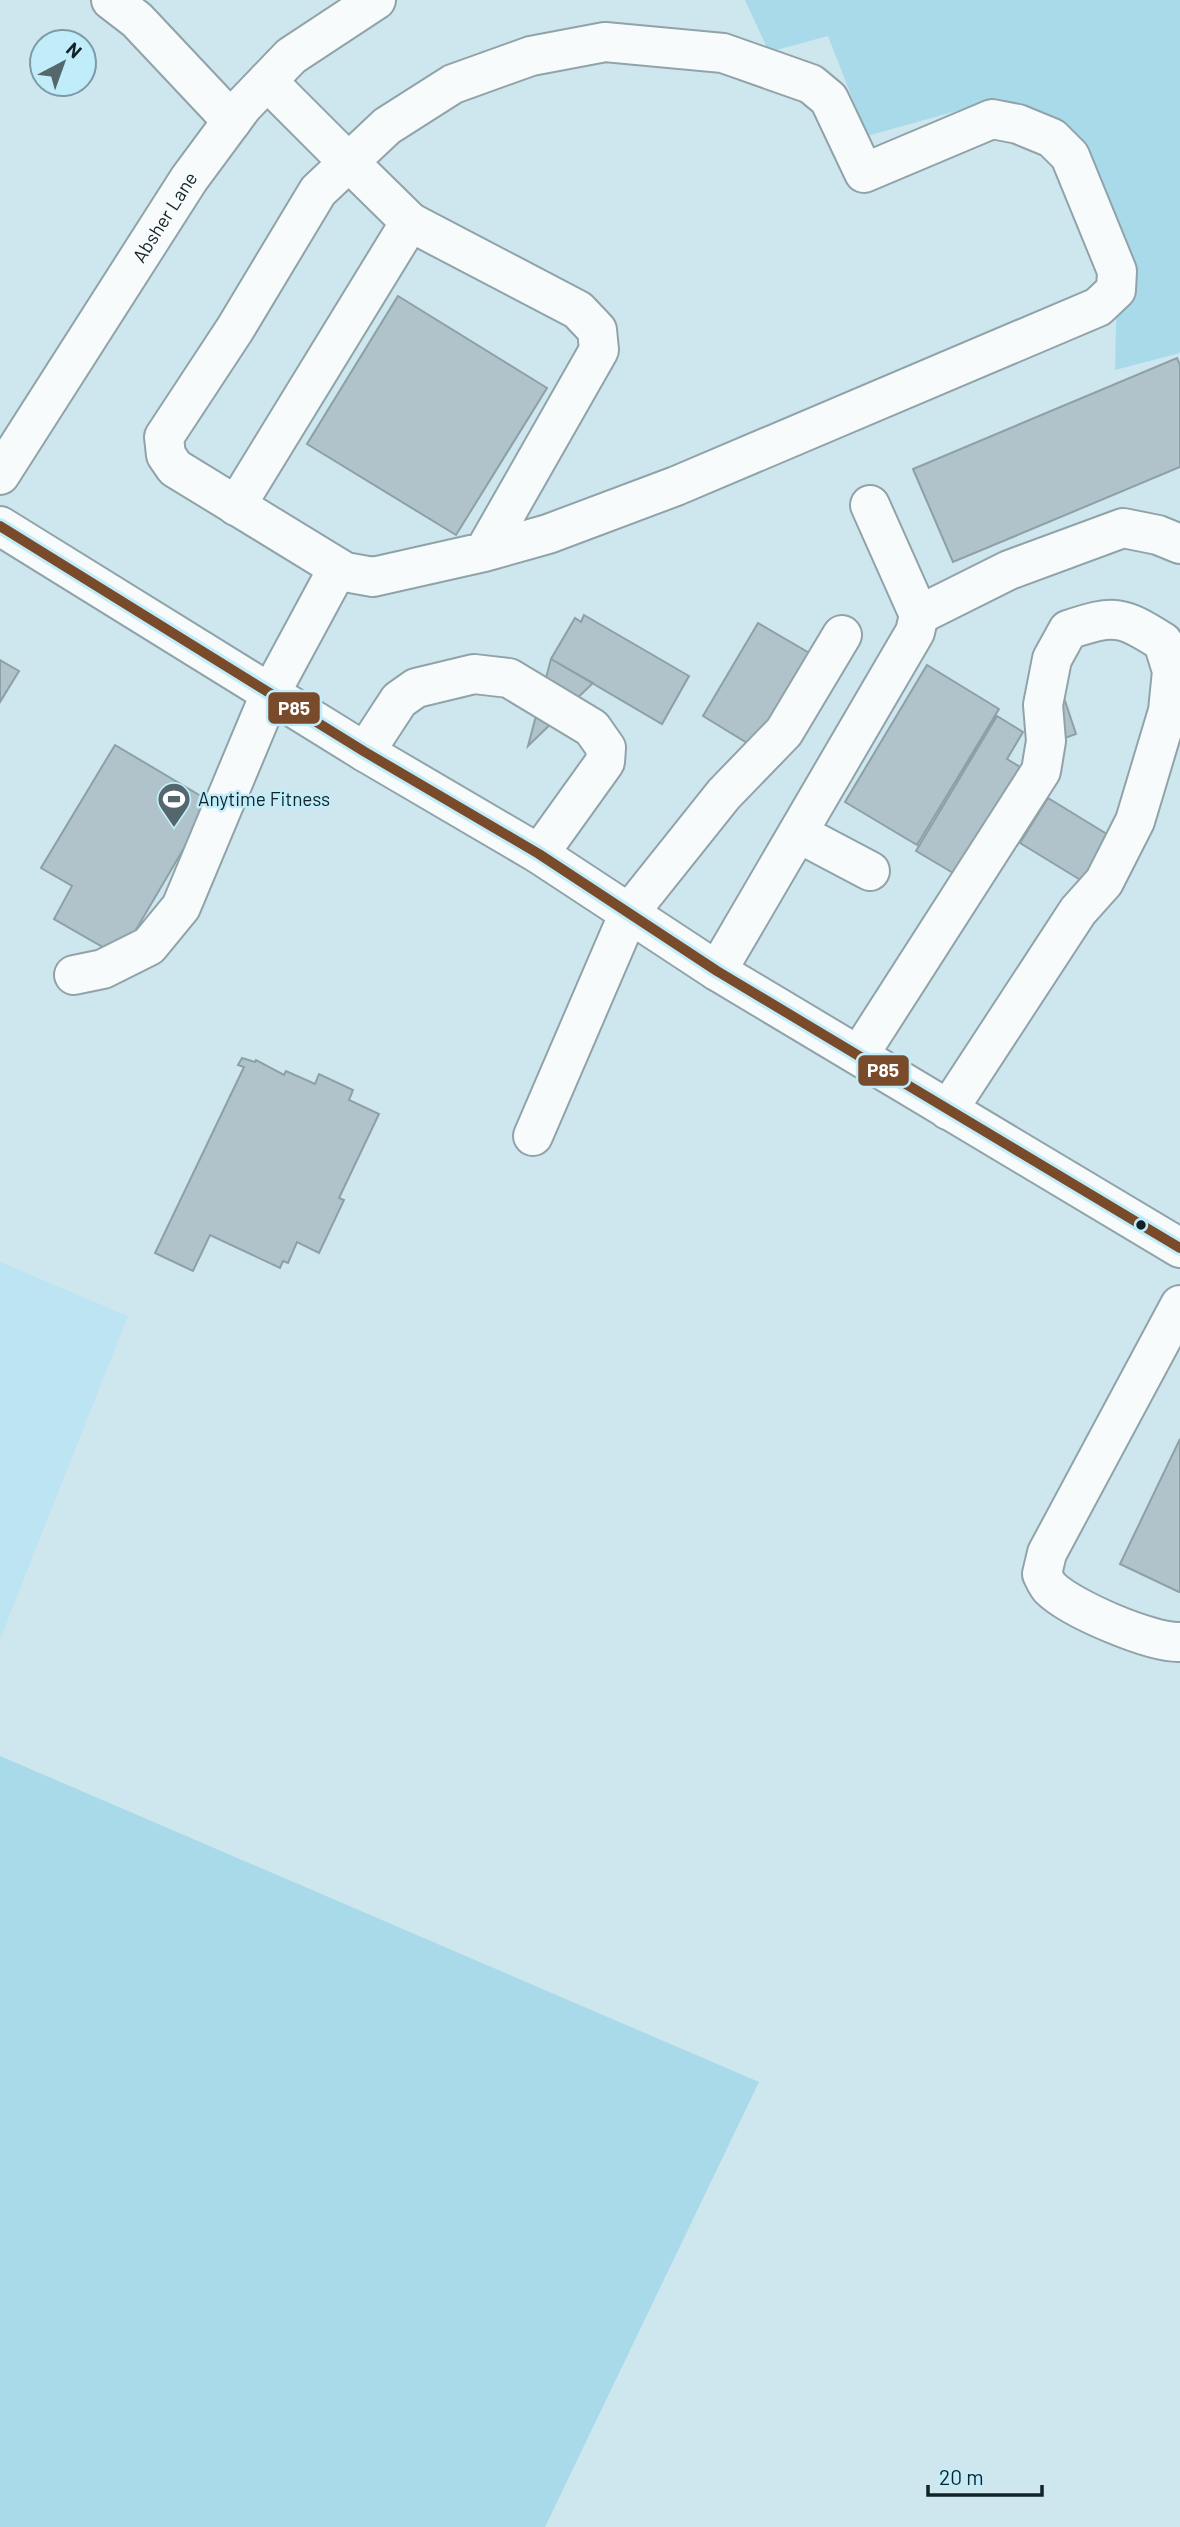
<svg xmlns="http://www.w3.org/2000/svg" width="1180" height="2527" font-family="Barlow,sans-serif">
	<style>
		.built { fill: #bde4f2 }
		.green { fill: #a9daea }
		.building { fill: #b0c3ca; stroke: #8da0a5; stroke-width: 2 }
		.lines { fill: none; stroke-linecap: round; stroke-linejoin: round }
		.minor-casing { stroke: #90a3a9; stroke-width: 42 }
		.major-casing { stroke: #90a3a9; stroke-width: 42 }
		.minor { stroke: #f8fbfc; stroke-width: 38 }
		.major { stroke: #f8fbfc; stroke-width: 38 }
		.bus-1-casing { stroke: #c1edfb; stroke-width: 16 }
		.bus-1 { stroke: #7a4b2a; stroke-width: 10 }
		.bus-dot { fill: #122328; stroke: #c1edfb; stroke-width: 2.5 }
		.labels { text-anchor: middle; stroke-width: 5; stroke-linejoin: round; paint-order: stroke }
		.street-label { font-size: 19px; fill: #122328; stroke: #c1edfb }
		.poi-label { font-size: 19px; fill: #122328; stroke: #c1edfb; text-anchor: start }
		.line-badge { stroke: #c1edfb; stroke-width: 2.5 }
		.badge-label { font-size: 19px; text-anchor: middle; font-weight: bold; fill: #fff }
	</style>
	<rect width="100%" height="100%" fill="#cee6ee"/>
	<path class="built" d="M0 1262 128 1316 0 1639Z"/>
	<path class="green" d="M745 0H1180V353L1115 370 1118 236 1091 162 985 103 867 136 828 36 769 52Z
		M0 1756 759 2082 545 2527H0Z"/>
	<path class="building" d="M398 296 547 388 456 535 307 444Z
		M1177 358 1180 365V467L953 562 913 469Z
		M584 615 689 676 662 724 551 659 575 618 581 622Z
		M758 623 818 658 762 752 703 716Z
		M551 659 593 683 528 746Z
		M0 660 19 671 0 702Z
		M927 665 999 709 917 845 845 802Z
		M1064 698 1076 734 1057 741 1045 704Z
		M997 716 1023 732 1007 759 1030 773 965 880 916 851Z
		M115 745 211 802 120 957 54 919 72 886 41 868Z
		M1048 798 1115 839 1087 884 1020 843Z
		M242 1058 255 1062 256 1060 284 1075 286 1071 315 1084 319 1074 353 1090 349 1100 379 1114 339 1198 344 1200 319 1253 297 1242 288 1263 283 1261 280 1268 210 1235 193 1271 155 1253 244 1067 238 1065Z
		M1180 1439V1591L1179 1592 1120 1564Z"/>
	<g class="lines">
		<defs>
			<g id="minor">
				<path d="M111 0 137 20 232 121"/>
				<path d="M267 81 344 158 350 163 410 222 578 310 597 330 599 350 484 552 548 534 676 486 1098 307 1116 290 1117 271 1070 156 1052 138 1018 124 992 119 864 173 829 99 811 84 723 53 605 42 531 56 453 84 387 126 318 191 235 329 164 437 166 455 175 468 345 572 373 577 484 552"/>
				<path id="s1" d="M0 475 189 179 243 106 291 56 376 0"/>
				<path d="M236 506 410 222"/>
				<path d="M919 615 1009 570 1123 528 1158 535 1180 544"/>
				<path d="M365 752 399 700 416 688 474 674 509 678 592 728 606 748 605 762 539 854"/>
				<path d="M798 833 870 871"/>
				<path d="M717 971 915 632 919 615 870 505"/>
				<path d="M74 975 103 969 149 946 181 907 270 694 338 568"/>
				<path d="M859 1055 1041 771 1046 741 1043 705 1052 659 1068 630C1115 614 1122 616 1163 642L1172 671 1168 711 1135 821 1104 882 1078 911 948 1110"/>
				<path d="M533 1136 629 913 724 794 784 732 842 635"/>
				<path d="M1180 1305 1047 1553 1042 1574C1044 1578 1047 1585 1050 1588 1071 1609 1151 1643 1180 1642"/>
			</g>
			<path id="major" d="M0 526 365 752 539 854 717 971 1180 1248"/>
		</defs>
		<use href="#minor" class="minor-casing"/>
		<use href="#major" class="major-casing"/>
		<use href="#minor" class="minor"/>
		<use href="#major" class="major"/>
		<defs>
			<path id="bus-1" d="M0 526 365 752 539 854 717 971 1180 1248"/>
		</defs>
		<use href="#bus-1" class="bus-1-casing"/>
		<use href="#bus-1" class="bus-1"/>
	</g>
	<defs>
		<symbol id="stadium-pin" viewBox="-11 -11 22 30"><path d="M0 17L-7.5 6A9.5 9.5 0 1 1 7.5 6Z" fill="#54676d" stroke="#c1edfb"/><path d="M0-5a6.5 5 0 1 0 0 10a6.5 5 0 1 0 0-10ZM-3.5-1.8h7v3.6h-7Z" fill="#fff"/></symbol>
	</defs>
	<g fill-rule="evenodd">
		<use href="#stadium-pin" x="155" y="780" width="38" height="52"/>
	</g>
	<circle class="bus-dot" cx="1141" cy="1225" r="6"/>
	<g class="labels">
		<g class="street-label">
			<text dy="7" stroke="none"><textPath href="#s1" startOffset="306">Absher Lane</textPath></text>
		</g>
		<g class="poi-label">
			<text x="198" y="806">Anytime Fitness</text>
		</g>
	</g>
	<g class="line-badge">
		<rect x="267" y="691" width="54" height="34" rx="7" fill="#7a4b2a"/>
		<rect x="857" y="1054" width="53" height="33" rx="7" fill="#7a4b2a"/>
	</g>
	<g class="badge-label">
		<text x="294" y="715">P85</text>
		<text x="883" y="1077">P85</text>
	</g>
	<g transform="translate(63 63) rotate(41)"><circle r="33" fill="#c1edfb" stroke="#7b9ca7" stroke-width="2"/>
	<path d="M0-5L12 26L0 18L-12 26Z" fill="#54676d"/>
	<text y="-10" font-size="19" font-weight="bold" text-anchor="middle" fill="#122328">N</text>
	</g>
	<path d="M928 2485v10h114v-10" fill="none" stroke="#122328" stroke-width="3.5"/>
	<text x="939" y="2485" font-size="21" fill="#122328" stroke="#c1edfb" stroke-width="5" paint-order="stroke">20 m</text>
</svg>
